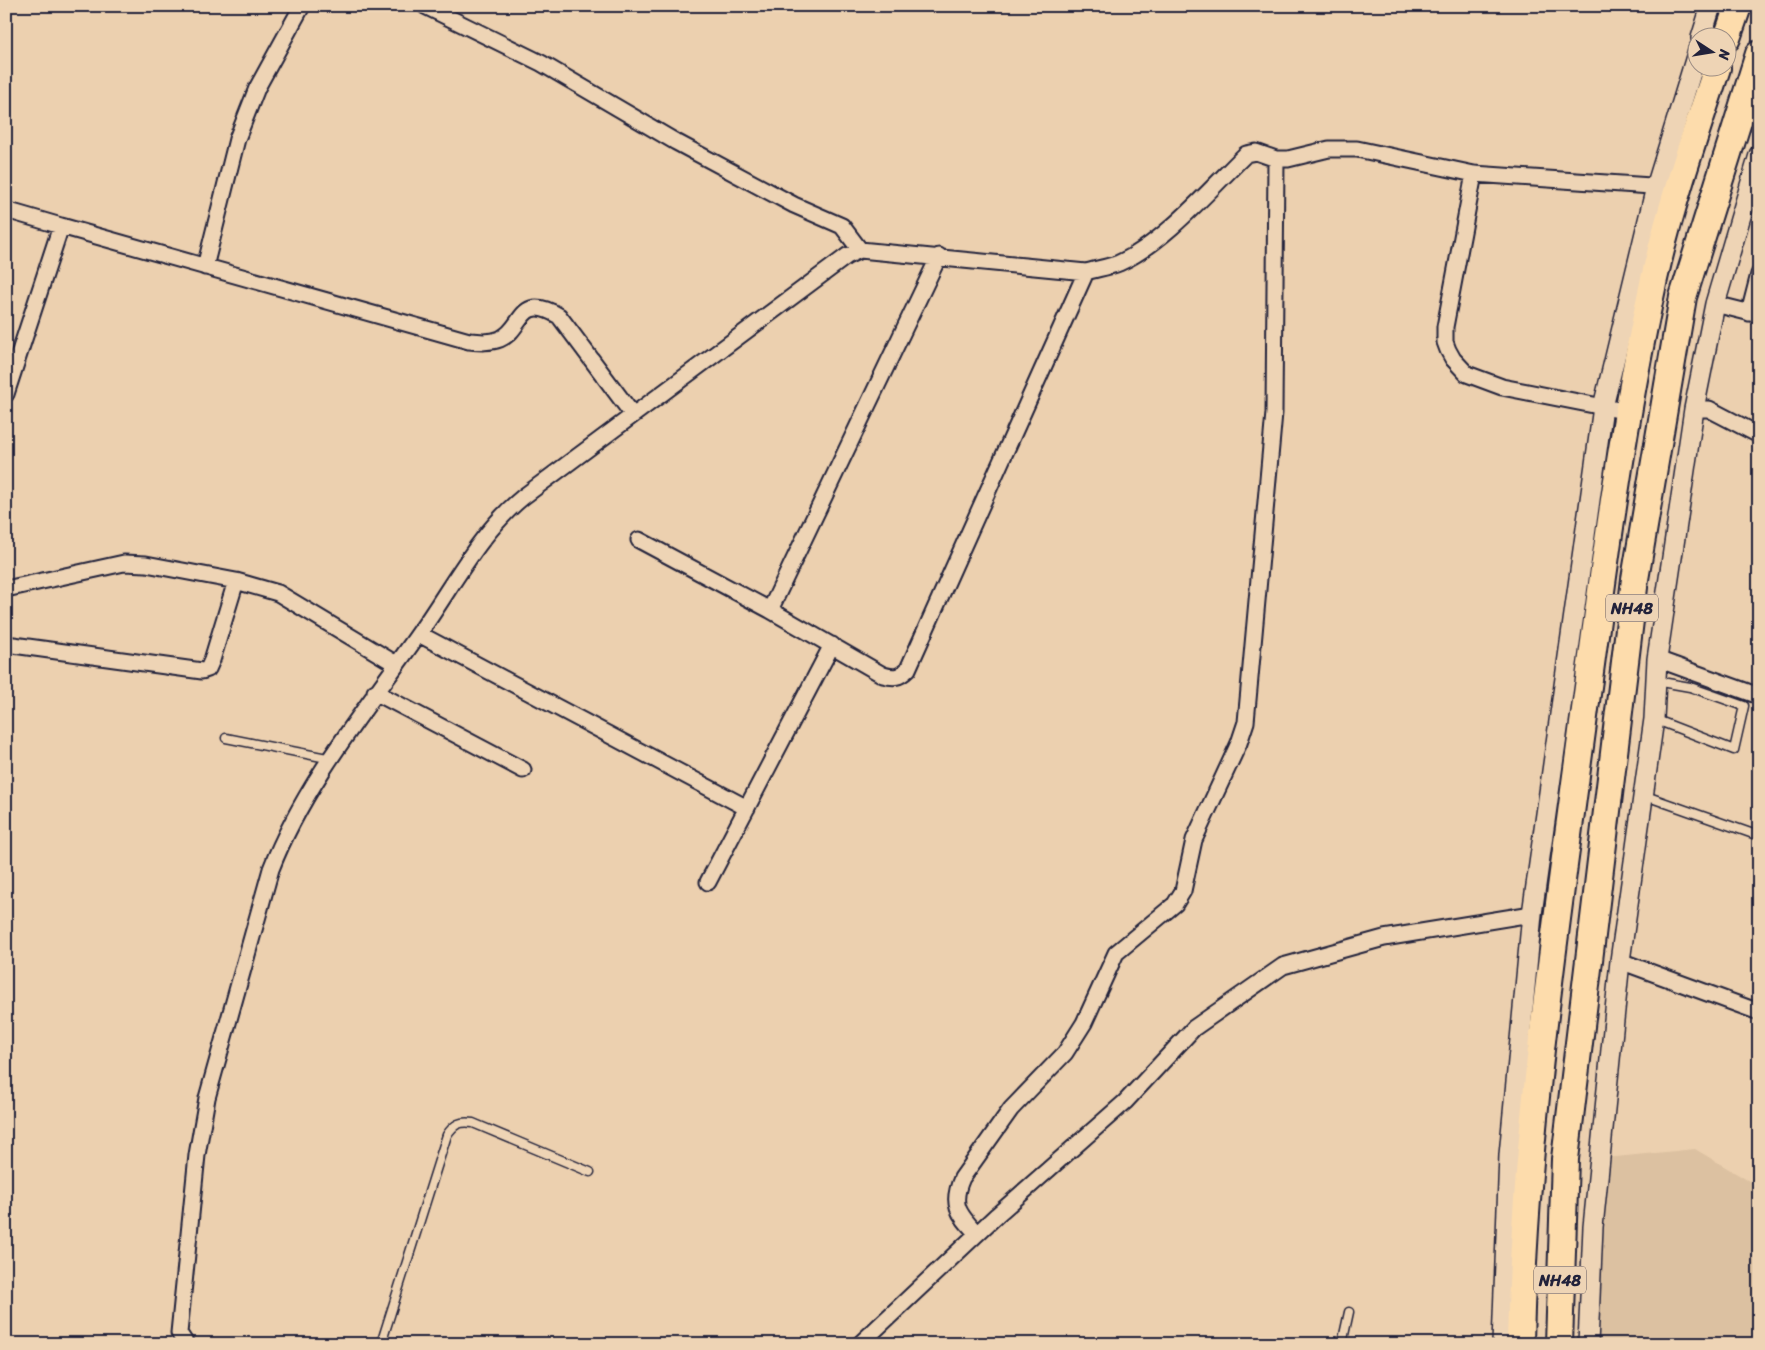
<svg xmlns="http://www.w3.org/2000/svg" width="1765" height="1350" font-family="Sriracha,sans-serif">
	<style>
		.built { fill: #dcc1a1 }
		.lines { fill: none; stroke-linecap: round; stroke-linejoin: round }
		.service-casing { stroke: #22223b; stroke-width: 11 }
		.minor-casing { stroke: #22223b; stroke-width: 19 }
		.tertiary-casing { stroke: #22223b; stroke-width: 22 }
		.trunk-casing { stroke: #22223b; stroke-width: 30 }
		.service { stroke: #eed4b5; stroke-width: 8 }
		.minor { stroke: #eed4b5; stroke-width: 15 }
		.tertiary { stroke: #eed4b5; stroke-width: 19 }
		.trunk { stroke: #fddcac; stroke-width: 26 }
		.labels { text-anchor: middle; stroke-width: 4; stroke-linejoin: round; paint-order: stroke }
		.shield { fill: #eed4b5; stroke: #5f5760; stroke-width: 1 }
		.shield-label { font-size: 16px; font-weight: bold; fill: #22223b }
	</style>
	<rect width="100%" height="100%" fill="#ecd0af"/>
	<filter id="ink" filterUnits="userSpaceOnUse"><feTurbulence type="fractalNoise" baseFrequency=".02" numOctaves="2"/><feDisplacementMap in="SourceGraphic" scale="10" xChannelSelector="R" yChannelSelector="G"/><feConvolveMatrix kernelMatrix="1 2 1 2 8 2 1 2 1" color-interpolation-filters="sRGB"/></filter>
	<g filter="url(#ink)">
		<path class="built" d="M1695 1149 1759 1187V1344H1598L1606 1158Z"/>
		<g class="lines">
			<defs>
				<path id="service" d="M1654 719 1734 750 1744 706 1690 687 1656 681
					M226 738 332 759
					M1643 795 1759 836
					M381 1344 447 1135C454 1124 460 1121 473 1123L590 1172
					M1342 1344 1349 1312"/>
				<path id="minor" d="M425 6 541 63 676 142 794 205 842 226 860 250
					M1474 174 1445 327V342L1448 350 1453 359 1467 374 1502 387 1629 412
					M6 210 61 226
					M205 267 237 139 257 88 302 6
					M1715 304 1759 315
					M1749 313 1759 274
					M6 394 61 226 469 341C480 342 490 343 500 339 524 329 518 292 559 316L633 415
					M1694 409H1709L1759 435
					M639 540 770 610 883 675C894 678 899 678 908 669L1086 272
					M6 589 124 563 146 564 236 581 278 593 396 664
					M770 610 939 256
					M419 634 747 808
					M6 644 202 671 208 669 212 660 236 581
					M1657 659 1759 696
					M375 692 523 770
					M708 882 832 645
					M1620 961 1759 1012
					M977 1234C959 1214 950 1205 962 1178L1011 1109 1065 1053 1084 1023 1116 953 1175 904 1183 891 1194 840 1239 743 1246 722 1274 413 1276 159
					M186 1344 179 1333 197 1155 207 1098 271 869C305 782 367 708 420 632 452 587 479 533 523 497L847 256 860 250 1086 272C1096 269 1109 267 1119 263 1163 244 1211 188 1246 154L1256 152 1276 159H1288L1329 149H1357L1474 174 1666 187
					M860 1344 997 1215 1125 1102 1194 1028 1283 966 1384 938 1532 914"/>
				<path id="tertiary" d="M1701 38 1711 6
					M1502 1344 1509 1155 1532 914 1603 407 1656 187 1698 50
					M1588 1344 1593 1227 1620 961 1654 719 1657 659 1694 409 1715 304 1759 155"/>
				<path id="trunk" d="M1727 38 1738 6
					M1520 1344C1524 1149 1552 954 1578 761 1600 600 1619 438 1654 279 1670 207 1694 138 1717 68
					M1559 1344 1565 1159 1635 579 1683 297 1759 54"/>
			</defs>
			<use href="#service" class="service-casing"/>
			<use href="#minor" class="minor-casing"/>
			<use href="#tertiary" class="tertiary-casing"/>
			<use href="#trunk" class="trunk-casing"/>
			<use href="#service" class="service"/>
			<use href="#minor" class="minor"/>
			<use href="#tertiary" class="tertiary"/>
			<use href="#trunk" class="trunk"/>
		</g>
	</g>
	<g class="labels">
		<g class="shield">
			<rect x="1606" y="594.5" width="52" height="27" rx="4"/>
			<rect x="1534" y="1266.5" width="52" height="27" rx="4"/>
		</g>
		<g class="shield-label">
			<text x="1632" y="614">NH48</text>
			<text x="1560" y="1286">NH48</text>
		</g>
	</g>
	<rect width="1765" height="1350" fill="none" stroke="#eed4b5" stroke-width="25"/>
	<rect x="12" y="12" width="1740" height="1325" fill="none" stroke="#22223b" stroke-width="2" filter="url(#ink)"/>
	<g transform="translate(1712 52) rotate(102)"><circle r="24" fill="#eed4b5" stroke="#9c8d84"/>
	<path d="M0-4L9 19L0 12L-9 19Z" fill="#22223b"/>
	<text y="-8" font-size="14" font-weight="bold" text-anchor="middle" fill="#22223b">N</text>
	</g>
</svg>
